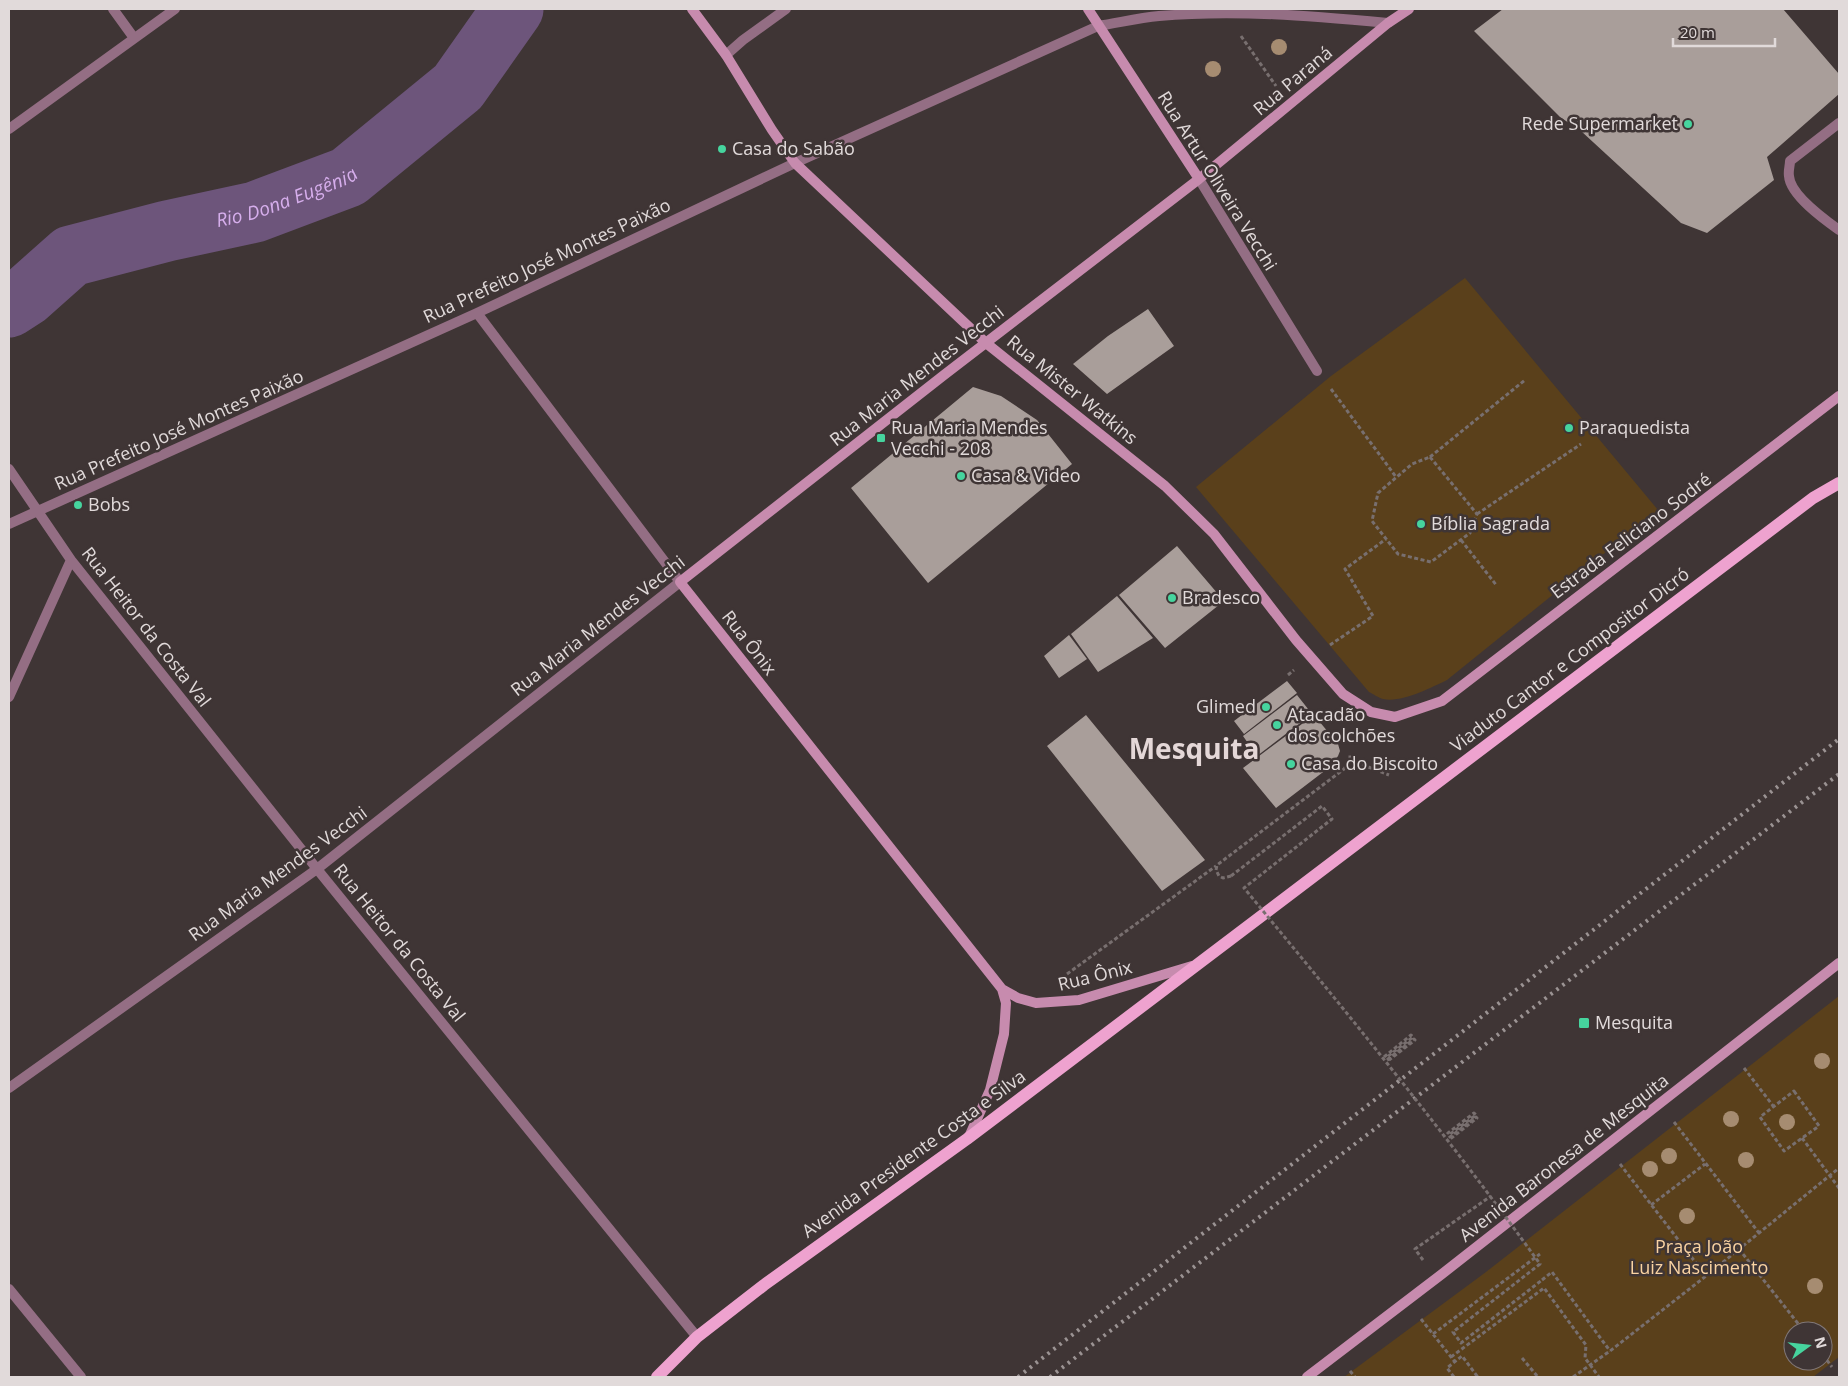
<svg xmlns="http://www.w3.org/2000/svg" width="1848" height="1386" font-family="'Open Sans',sans-serif">
	<style>
		.green { fill: #5a401b; fill-rule: evenodd }
		.lines { fill: none; stroke-linecap: round; stroke-linejoin: round }
		.river { stroke: #6d557b; stroke-width: 61 }
		.building { fill: #a99e9a }
		.path { stroke: #786f6f; stroke-width: 3; stroke-dasharray: 4 2.5; stroke-linecap: butt }
		.service { stroke: #946e84; stroke-width: 10 }
		.minor { stroke: #946e84; stroke-width: 10 }
		.secondary { stroke: #c78bae; stroke-width: 10 }
		.primary { stroke: #eea2cf; stroke-width: 12 }
		.rail { stroke: #9b9393; stroke-width: 4; stroke-dasharray: 2.5 5; stroke-linecap: butt }
		.path-bridge { stroke: #786f6f; stroke-width: 3; stroke-dasharray: 4 2.5; stroke-linecap: butt }
		.tree { fill: #a68c71 }
		.poi-dot { fill: #46d49e; stroke: #3f3535; stroke-width: 2 }
		.labels { text-anchor: middle; stroke-width: 5; stroke-linejoin: round; paint-order: stroke }
		.street-label { font-size: 18px; fill: #e1dada; stroke: #3f3535 }
		.poi-label { font-size: 18px; fill: #e1dada; stroke: #3f3535; text-anchor: start }
		.park-label { font-size: 18px; fill: #fad3a2; stroke: #3f3535 }
		.water-label { font-size: 19px; font-style: italic; fill: #d6aeec; stroke: #3f3535 }
		.town-label { font-size: 28px; font-weight: bold; fill: #e4d7d7; stroke: #3f3535 }
	</style>
	<rect width="100%" height="100%" fill="#3f3535"/>
	<path class="green" d="M1465 278 1658 510 1447 680C1430 688 1402 703 1383 699 1379 698 1373 694 1369 692L1196 487 1331 376Z
		M1839 996V1357L1813 1377H1344L1486 1272ZM1793 1331H1823V1361H1793Z"/>
	<g class="lines">
		<path class="river" id="s1" d="M9 307 26 296 71 256 167 231 255 212 348 177 458 87 513 9"/>
	</g>
	<path class="building" d="M1503 9H1783L1839 74V94L1767 157 1774 180 1707 233 1681 223 1581 131 1560 117 1474 31Z
		M1148 309 1174 346 1107 394 1073 364 1108 336Z
		M973 387 1001 396 1037 420 1072 464 928 583 851 488Z
		M1177 546 1224 601 1165 648 1119 595Z
		M1117 596 1153 638 1098 672 1071 634Z
		M1069 635 1087 659 1059 678 1044 656Z
		M1287 681 1297 693 1244 734 1234 721Z
		M1297 695 1312 714 1257 756 1243 736Z
		M1086 715 1205 860 1162 891 1047 746Z
		M1314 715 1338 744 1340 751 1338 756 1331 766 1276 808 1243 768Z"/>
	<g class="lines">
		<path class="path" d="M1241 36 1276 86
			M1331 389 1396 477
			M1430 457 1477 514 1470 533 1431 562 1398 554 1372 521 1378 493 1412 464Z
			M1430 457 1525 380
			M1477 514 1581 444
			M1461 540 1497 586
			M1330 645 1373 616 1345 569 1386 539
			M1288 675 1294 670
			M1350 760 1389 775
			M1231 876 1223 878 1219 876 1216 870 1217 865 1344 769 1350 760V754
			M1067 974 1216 866
			M1384 1057 1411 1035 1413 1037 1387 1057 1388 1059 1414 1039 1415 1040 1389 1060 1390 1062
			M1744 1068 1774 1107
			M1794 1091 1819 1126 1784 1151 1760 1117Z
			M1674 1122 1759 1233
			M1447 1132 1448 1133 1474 1113 1476 1115 1449 1135 1450 1137 1476 1117 1477 1118 1449 1140
			M1802 1138 1839 1188
			M1620 1164 1706 1276
			M1651 1205 1705 1164
			M1739 1249 1804 1331
			M1423 1260 1415 1249 1491 1196
			M1542 1280 1552 1272 1610 1351
			M1421 1319 1455 1362
			M1433 1334 1540 1254
			M1823 1355 1832 1367
			M1451 1357 1544 1288 1586 1345 1585 1358 1599 1377
			M1522 1358 1538 1377
			M1350 1371 1355 1377
			M1454 1377 1447 1368 1462 1356 1477 1376 1475 1377
			M1573 1377 1610 1351 1706 1276 1839 1168"/>
		<path class="service" d="M1098 26C1118 23 1138 18 1159 16 1235 9 1312 16 1388 23
			M726 55 743 40 786 9"/>
		<path class="minor" d="M113 9 134 38
			M1839 123 1790 161C1790 166 1788 171 1789 176 1790 195 1825 220 1839 230
			M9 129 175 9
			M1199 179 1317 371
			M9 469 71 560 317 869 697 1337
			M9 524 477 313 795 163 1098 26
			M9 697 71 560
			M9 1088 317 869 680 582 477 313
			M9 1289 81 1377"/>
		<path class="secondary" d="M692 9 726 55 772 130 795 163 986 343 1165 486 1214 534 1296 640 1343 694 1371 712 1395 717 1442 701 1839 396
			M1088 9 1199 179
			M1192 966 1079 1000 1036 1003 1018 998 1002 989 680 582 944 375 1199 179 1388 23 1409 9
			M968 1139 990 1090 1004 1034 1006 1003 1002 989
			M1307 1377 1442 1274 1839 963"/>
		<path class="primary" d="M657 1377 697 1337 764 1285 967 1139 1813 498 1839 483"/>
		<path class="rail" d="M1018 1377 1839 739
			M1050 1377 1839 774"/>
		<path class="path-bridge" d="M1231 876 1322 806 1332 819 1244 888C1346 1011 1447 1135 1540 1264L1453 1332 1461 1343 1542 1280"/>
	</g>
	<g class="tree">
		<circle cx="1279" cy="47" r="8"/>
		<circle cx="1213" cy="69" r="8"/>
		<circle cx="1822" cy="1061" r="8"/>
		<circle cx="1731" cy="1119" r="8"/>
		<circle cx="1787" cy="1122" r="8"/>
		<circle cx="1669" cy="1156" r="8"/>
		<circle cx="1746" cy="1160" r="8"/>
		<circle cx="1650" cy="1169" r="8"/>
		<circle cx="1687" cy="1216" r="8"/>
		<circle cx="1815" cy="1286" r="8"/>
	</g>
	<g class="poi-dot">
		<circle cx="1688" cy="124" r="5"/>
		<circle cx="722" cy="149" r="5"/>
		<circle cx="1569" cy="428" r="5"/>
		<rect x="876" y="433" width="10" height="10" rx="2.5"/>
		<circle cx="961" cy="476" r="5"/>
		<circle cx="78" cy="505" r="5"/>
		<circle cx="1421" cy="524" r="5"/>
		<circle cx="1172" cy="598" r="5"/>
		<circle cx="1266" cy="707" r="5"/>
		<circle cx="1277" cy="725" r="5"/>
		<circle cx="1291" cy="764" r="5"/>
		<rect x="1578" y="1017" width="12" height="12" rx="2.5"/>
	</g>
	<g class="labels">
		<g class="street-label">
			<text transform="translate(1293 81) rotate(-40)" y="6">Rua Paraná</text>
			<text transform="translate(1217 181) rotate(58)" y="6">Rua Artur Oliveira Vecchi</text>
			<text transform="translate(547 261) rotate(-25)" y="6">Rua Prefeito José Montes Paixão</text>
			<text transform="translate(917 376) rotate(-38)" y="6">Rua Maria Mendes Vecchi</text>
			<text transform="translate(1072 390) rotate(39)" y="6">Rua Mister Watkins</text>
			<text transform="translate(179 430) rotate(-24)" y="6">Rua Prefeito José Montes Paixão</text>
			<text transform="translate(1631 536) rotate(-37)" y="6">Estrada Feliciano Sodré</text>
			<text transform="translate(598 626) rotate(-38)" y="6">Rua Maria Mendes Vecchi</text>
			<text transform="translate(146 627) rotate(52)" y="6">Rua Heitor da Costa Val</text>
			<text transform="translate(749 643) rotate(52)" y="6">Rua Ônix</text>
			<text transform="translate(1570 660) rotate(-37)" y="6">Viaduto Cantor e Compositor Dicró</text>
			<text transform="translate(278 874) rotate(-36)" y="6">Rua Maria Mendes Vecchi</text>
			<text transform="translate(399 943) rotate(51)" y="6">Rua Heitor da Costa Val</text>
			<text transform="translate(1095 976) rotate(-14)" y="6">Rua Ônix</text>
			<text transform="translate(914 1154) rotate(-36)" y="6">Avenida Presidente Costa e Silva</text>
			<text transform="translate(1564 1158) rotate(-38)" y="6">Avenida Baronesa de Mesquita</text>
		</g>
		<g class="poi-label">
			<text x="1678" y="130" text-anchor="end">Rede Supermarket</text>
			<text x="732" y="155">Casa do Sabão</text>
			<text x="891" y="434">Rua Maria Mendes<tspan x="891" dy="21">Vecchi - 208</tspan></text>
			<text x="1579" y="434">Paraquedista</text>
			<text x="971" y="482">Casa &amp; Video</text>
			<text x="88" y="511">Bobs</text>
			<text x="1431" y="530">Bíblia Sagrada</text>
			<text x="1182" y="604">Bradesco</text>
			<text x="1256" y="713" text-anchor="end">Glimed</text>
			<text x="1287" y="721">Atacadão<tspan x="1287" dy="21">dos colchões</tspan></text>
			<text x="1301" y="770">Casa do Biscoito</text>
			<text x="1595" y="1029">Mesquita</text>
		</g>
		<g class="park-label">
			<text x="1699" y="1253">Praça João<tspan x="1699" dy="21">Luiz Nascimento</tspan></text>
		</g>
		<g class="water-label">
			<text dy="7" stroke="none"><textPath href="#s1" startOffset="304">Rio Dona Eugênia</textPath></text>
		</g>
		<g class="town-label">
			<text x="1194" y="759">Mesquita</text>
		</g>
	</g>
	<rect width="1848" height="1386" fill="none" stroke="#e1dada" stroke-width="20"/>
	<g transform="translate(1808 1346) rotate(75)"><circle r="24" fill="#3f3535" stroke="#807777"/>
	<path d="M0-4L9 19L0 12L-9 19Z" fill="#46d49e"/>
	<text y="-8" font-size="14" font-weight="bold" text-anchor="middle" fill="#e1dada">N</text>
	</g>
	<path d="M1673 38v8h102v-8" fill="none" stroke="#e1dada" stroke-width="2.5"/>
	<text x="1680" y="38" font-size="15" fill="#e1dada" stroke="#3f3535" stroke-width="4" paint-order="stroke">20 m</text>
</svg>
